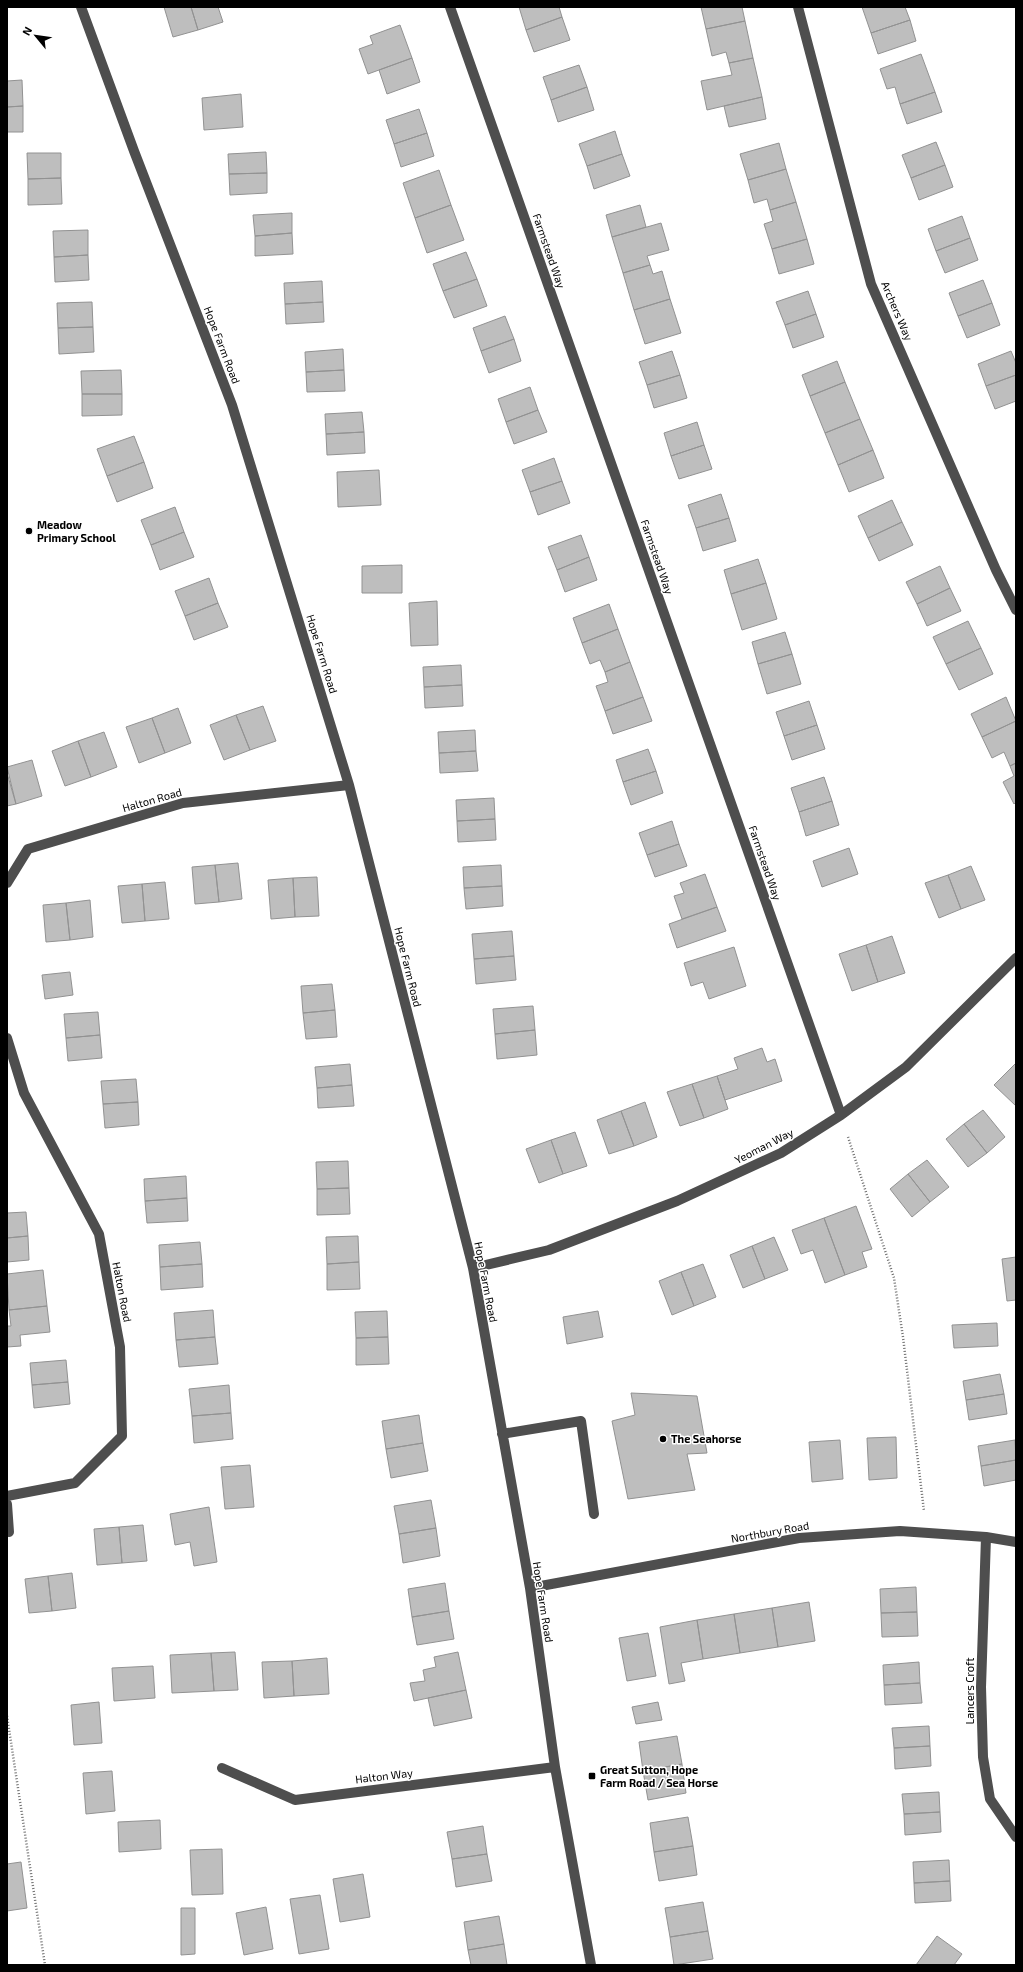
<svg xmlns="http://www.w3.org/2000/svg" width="1023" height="1972" font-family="'Exo 2',sans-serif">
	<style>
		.building { fill: #bebebe; stroke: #929292 }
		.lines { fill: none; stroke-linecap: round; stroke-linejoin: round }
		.path { stroke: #707070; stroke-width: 2.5; stroke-dasharray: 1 2; stroke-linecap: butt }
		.minor { stroke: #4e4e4e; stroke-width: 10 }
		.poi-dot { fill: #000; stroke: #fff; stroke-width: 1.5 }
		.labels { text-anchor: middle; stroke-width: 3; stroke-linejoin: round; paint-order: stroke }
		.street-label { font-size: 11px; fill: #000; stroke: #fff }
		.poi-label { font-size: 11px; font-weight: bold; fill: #000; stroke: #fff; text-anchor: start }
	</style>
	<rect width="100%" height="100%" fill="#fff"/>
	<path class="building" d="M164 7H191L198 30 173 37Z
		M191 7H218L223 22 198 30Z
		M519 7H559L562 17 526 30Z
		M701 7H742L745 21 706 29Z
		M862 7H905L910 20 871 33Z
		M562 17 570 40 534 52 526 30Z
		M910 20 916 41 878 54 871 33Z
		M745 21 753 58 729 63 726 52 712 56 706 29Z
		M400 25 412 58 368 74 359 49 373 44 370 36Z
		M921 54 935 92 900 104 895 87 887 89 880 69Z
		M412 58 420 82 387 94 379 70Z
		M753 58 762 97 707 110 701 81 732 75 729 63Z
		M579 65 587 87 551 100 543 77Z
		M22 80 23 106 7 107V81Z
		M587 87 594 110 558 122 551 100Z
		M935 92 942 112 907 124 900 104Z
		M241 94 243 127 204 130 202 98Z
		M762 97 766 119 729 127 724 106Z
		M23 106V132H7V107Z
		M419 109 427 133 394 144 386 120Z
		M615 131 622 154 587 166 579 144Z
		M427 133 434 156 401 167 394 144Z
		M936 142 945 165 911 178 902 155Z
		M779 143 786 169 748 180 740 154Z
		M266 152 267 173 229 174 228 154Z
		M27 153H61V178L28 179Z
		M622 154 630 176 594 189 587 166Z
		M945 165 953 187 919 200 911 178Z
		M786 169 796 202 770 210 767 199 754 203 748 180Z
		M439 170 451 205 415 218 403 183Z
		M267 173V193L230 195 229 174Z
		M61 178 62 204 28 205V179Z
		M796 202 807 239 772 249 764 224 773 221 770 210Z
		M451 205 464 240 427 253 415 218Z
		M640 205 646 227 612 237 606 215Z
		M292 213V233L255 236 253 215Z
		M962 216 970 238 936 251 928 229Z
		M661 223 669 250 647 256 650 265 623 273 612 237Z
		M88 230V255L54 257 53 231Z
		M292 233 293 254 255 256V236Z
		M970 238 978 260 945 273 936 251Z
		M807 239 814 264 779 274 772 249Z
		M466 252 477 279 443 291 433 264Z
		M88 255 89 280 55 282 54 257Z
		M650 265 653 274 662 271 670 299 634 310 623 273Z
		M477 279 487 306 454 318 443 291Z
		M983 280 992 303 958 316 949 293Z
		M322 281 323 302 285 304 284 283Z
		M808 291 816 314 785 325 776 302Z
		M670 299 681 333 645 344 634 310Z
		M92 302 93 327 58 328 57 303Z
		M323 302 324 322 286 324 285 304Z
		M992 303 1000 325 967 338 958 316Z
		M816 314 824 337 793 348 785 325Z
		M505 316 514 339 481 351 473 328Z
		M93 327 94 352 59 354 58 328Z
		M514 339 521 361 489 373 481 351Z
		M343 349 344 370 306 372 305 352Z
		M672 351 680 375 647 385 639 362Z
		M1011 351 1016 363V375L986 386 978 364Z
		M837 361 845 382 810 396 802 375Z
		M121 370 122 394H82L81 371Z
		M344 370 345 391 307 392 306 372Z
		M680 375 687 398 654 408 647 385Z
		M1016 375V401L995 409 986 386Z
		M845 382 860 419 825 433 810 396Z
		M530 387 538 410 506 422 498 399Z
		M82 394H122V415L82 416Z
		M538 410 547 432 514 444 506 422Z
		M362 412 364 432 326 434 325 414Z
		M860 419 873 450 838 465 825 433Z
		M697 422 704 445 671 456 664 433Z
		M364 432 365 453 327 455 326 434Z
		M134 436 144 462 107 476 97 449Z
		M704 445 712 469 679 479 671 456Z
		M873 450 884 478 849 492 838 465Z
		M554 458 562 481 530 492 522 470Z
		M144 462 153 488 117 502 107 476Z
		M379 470 381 505 338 507 337 472Z
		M562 481 570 503 538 515 530 492Z
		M721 494 729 518 696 528 688 505Z
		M892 500 902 522 868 538 858 516Z
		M175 507 184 532 151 545 141 520Z
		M729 518 736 541 703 551 696 528Z
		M902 522 913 545 879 561 868 538Z
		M184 532 194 557 160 570 151 545Z
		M581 535 589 557 557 570 548 547Z
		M589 557 597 580 565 592 557 570Z
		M758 559 766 583 731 594 724 570Z
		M402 565V593H362V566Z
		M940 566 950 588 917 604 906 582Z
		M209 578 218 603 185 616 175 591Z
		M766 583 777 619 742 630 731 594Z
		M950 588 961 611 927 626 917 604Z
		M437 601 438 645 411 646 409 603Z
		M218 603 228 627 194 640 185 616Z
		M609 604 618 629 582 643 573 618Z
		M968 621 981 648 946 664 933 637Z
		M618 629 630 662 605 672 600 660 590 664 582 643Z
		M785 632 792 654 758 664 752 642Z
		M981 648 993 674 959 690 946 664Z
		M792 654 801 684 767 694 758 664Z
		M630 662 643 697 605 711 596 686 608 682 605 672Z
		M461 665 462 685 424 687 423 667Z
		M462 685 463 706 425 708 424 687Z
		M643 697 652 721 613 734 605 711Z
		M1006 697 1016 721 982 737 971 714Z
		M809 701 817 725 784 736 776 712Z
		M263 706 276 741 250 750 236 715Z
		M178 708 191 743 165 753 152 718Z
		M236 715 250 750 224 760 210 725Z
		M152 718 165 753 139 763 126 727Z
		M1016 721V763L1010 766 1004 752 992 758 982 737Z
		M817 725 825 749 792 760 784 736Z
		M475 730 476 751 439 753 438 732Z
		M104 732 117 767 91 777 78 741Z
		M78 741 91 777 65 786 52 751Z
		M648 749 656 771 623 782 616 760Z
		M476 751 478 771 440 773 439 753Z
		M32 760 42 796 16 804 7 767Z
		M1016 763V802L1014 804 1003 782 1014 776 1010 766Z
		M656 771 663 793 631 805 623 782Z
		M7 773 16 804 7 806Z
		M824 777 832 801 799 812 791 788Z
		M494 798 495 819 457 821 456 800Z
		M832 801 839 825 806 836 799 812Z
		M495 819 496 840 458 842 457 821Z
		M672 821 679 844 647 855 639 833Z
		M679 844 687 866 655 877 647 855Z
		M849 848 858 874 822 887 813 861Z
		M238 863 242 899 219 902 215 865Z
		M215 865 219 902 195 904 192 867Z
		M501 865 502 886 464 888 463 867Z
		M971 866 985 900 961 909 948 875Z
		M705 874 717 907 682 919 674 896 684 893 680 883Z
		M948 875 961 909 939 918 925 883Z
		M317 877 319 916 295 917 293 878Z
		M293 878 295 917 271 919 268 880Z
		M165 882 169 919 145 921 142 884Z
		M142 884 145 921 122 923 118 886Z
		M502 886 503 906 466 909 464 888Z
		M90 900 93 937 70 940 66 903Z
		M66 903 70 940 46 942 43 905Z
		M717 907 726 931 677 948 669 924Z
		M512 931 514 956 474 959 472 934Z
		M892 936 905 973 878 982 866 945Z
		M866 945 878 982 852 991 839 954Z
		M734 947 746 986 709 999 703 982 691 986 684 963Z
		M514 956 516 980 476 984 474 959Z
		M70 972 73 995 45 999 42 975Z
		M332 984 335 1010 303 1013 301 986Z
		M533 1006 535 1030 495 1034 493 1009Z
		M335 1010 337 1037 306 1039 303 1013Z
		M98 1012 100 1035 66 1038 64 1014Z
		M535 1030 537 1055 497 1059 495 1034Z
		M100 1035 102 1058 68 1061 66 1038Z
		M762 1048 767 1062 775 1059 782 1081 725 1100 717 1076 738 1069 734 1058Z
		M350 1064 352 1085 317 1088 315 1067Z
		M1015 1064 1016 1065V1106L994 1085Z
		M717 1076 728 1109 704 1118 692 1084Z
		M136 1079 138 1102 103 1104 101 1081Z
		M692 1084 704 1118 680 1126 667 1092Z
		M352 1085 354 1106 318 1108 317 1088Z
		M138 1102 139 1125 105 1128 103 1104Z
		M645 1102 657 1137 634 1146 621 1111Z
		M983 1110 1005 1137 987 1153 964 1124Z
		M621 1111 634 1146 609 1154 597 1120Z
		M964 1124 987 1153 968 1167 946 1139Z
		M575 1132 587 1166 563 1174 551 1140Z
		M551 1140 563 1174 539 1183 526 1149Z
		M927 1160 949 1187 930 1202 908 1174Z
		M348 1161 349 1188 317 1189 316 1162Z
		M908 1174 930 1202 912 1217 890 1189Z
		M186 1176 187 1198 145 1201 144 1179Z
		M349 1188 350 1214 317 1215V1189Z
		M187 1198 188 1221 147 1223 145 1201Z
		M856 1206 872 1249 862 1252 867 1267 845 1275 824 1218Z
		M26 1212 28 1236 7 1238V1213Z
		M824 1218 845 1275 825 1283 813 1250 801 1254 792 1230Z
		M28 1236 29 1260 7 1262V1238Z
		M358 1236 359 1262 327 1264 326 1237Z
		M774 1237 788 1270 765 1279 752 1246Z
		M200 1242 202 1264 160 1267 159 1245Z
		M752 1246 765 1279 743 1288 730 1255Z
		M1016 1257V1300L1007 1301 1002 1259Z
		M359 1262 360 1289 327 1290V1264Z
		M202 1264 203 1287 161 1290 160 1267Z
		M703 1264 716 1297 694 1306 681 1272Z
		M43 1270 47 1306 9 1310 7 1274Z
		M681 1272 694 1306 672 1315 659 1281Z
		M47 1306 50 1332 20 1335 21 1346 7 1347V1326H11L9 1310Z
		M213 1310 215 1337 176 1340 174 1313Z
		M387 1311 388 1337 356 1338 355 1312Z
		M598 1311 603 1337 567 1344 563 1317Z
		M997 1323 998 1346 954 1348 952 1325Z
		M215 1337 218 1364 179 1367 176 1340Z
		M388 1337 389 1364 356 1365V1338Z
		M66 1360 68 1382 32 1385 30 1363Z
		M1000 1374 1004 1394 966 1400 963 1381Z
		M68 1382 70 1404 34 1408 32 1385Z
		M229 1385 231 1413 192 1416 189 1389Z
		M631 1393 697 1396 707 1453 687 1454 695 1490 628 1499 612 1421 635 1415Z
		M1004 1394 1007 1414 969 1420 966 1400Z
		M231 1413 233 1439 194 1443 192 1416Z
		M419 1415 423 1443 386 1449 382 1421Z
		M896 1437 897 1478 869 1480 867 1438Z
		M840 1440 843 1479 812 1482 809 1442Z
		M1015 1440 1016 1460 981 1466 978 1446Z
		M423 1443 428 1471 391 1478 386 1449Z
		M1016 1460V1480L984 1486 981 1466Z
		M250 1465 254 1507 225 1509 221 1467Z
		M431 1500 436 1528 399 1534 394 1506Z
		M209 1507 217 1562 194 1566 190 1542 175 1545 170 1514Z
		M143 1525 147 1561 122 1563 119 1527Z
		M119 1527 122 1563 97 1565 94 1529Z
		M436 1528 440 1556 403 1563 399 1534Z
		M72 1573 76 1608 52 1611 48 1576Z
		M48 1576 52 1611 29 1613 25 1579Z
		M445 1583 449 1611 412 1617 408 1589Z
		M916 1587 917 1612 881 1613 880 1589Z
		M809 1602 815 1641 778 1647 772 1608Z
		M772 1608 778 1647 740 1653 734 1614Z
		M449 1611 454 1639 417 1645 412 1617Z
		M917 1612 918 1636 882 1637 881 1613Z
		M734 1614 740 1653 703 1659 697 1620Z
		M697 1620 703 1659 681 1663 685 1681 669 1684 660 1627Z
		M648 1633 656 1676 627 1681 619 1638Z
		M235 1652 238 1690 214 1691 211 1653Z
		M458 1652 466 1690 414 1701 410 1683 425 1681 423 1670 436 1667 434 1657Z
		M211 1653 214 1691 172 1693 170 1655Z
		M327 1658 329 1694 294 1696 292 1661Z
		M292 1661 294 1696 264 1698 262 1662Z
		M919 1662 920 1683 884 1685 883 1665Z
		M153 1666 155 1698 114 1701 112 1668Z
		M920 1683 922 1703 885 1705 884 1685Z
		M466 1690 472 1718 434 1726 428 1698Z
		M99 1702 102 1743 74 1745 71 1705Z
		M658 1702 662 1720 636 1724 632 1707Z
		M929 1726 930 1746 894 1748 892 1728Z
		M677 1736 682 1764 643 1771 639 1742Z
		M930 1746 931 1766 895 1769 894 1748Z
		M682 1764 686 1793 648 1800 643 1771Z
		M112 1771 115 1811 86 1814 83 1773Z
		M939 1792 940 1812 904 1814 902 1794Z
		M940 1812 941 1832 905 1835 904 1814Z
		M688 1817 693 1846 654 1852 650 1823Z
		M160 1820 161 1849 119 1852 118 1822Z
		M483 1826 487 1854 452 1859 447 1832Z
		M693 1846 697 1875 659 1881 654 1852Z
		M222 1849 223 1894 192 1895 190 1850Z
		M487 1854 492 1881 456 1887 452 1859Z
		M949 1860 950 1881 914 1883 913 1862Z
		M21 1862 27 1908 7 1911V1864Z
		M363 1874 370 1917 340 1922 333 1879Z
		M950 1881 951 1901 915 1903 914 1883Z
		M320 1895 329 1949 299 1954 290 1899Z
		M703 1902 708 1931 670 1937 665 1908Z
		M266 1907 273 1949 244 1955 236 1913Z
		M181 1908H195V1954L181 1955Z
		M499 1916 504 1944 468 1950 464 1922Z
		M708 1931 713 1959 674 1965 670 1937Z
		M937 1936 962 1954 954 1965H916Z
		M504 1944 507 1965H471L468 1950Z"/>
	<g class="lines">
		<path class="path" d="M848 1137 894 1278 903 1337 924 1511
			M7 1716 45 1965"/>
		<path class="minor" d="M81 7 134 151 232 405 349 785 473 1268 530 1588 555 1767 591 1965
			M450 7 841 1115
			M798 7 871 284 996 570 1016 610
			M7 883 28 849 183 803 349 785
			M7 1038 24 1093 99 1234 120 1347 122 1436 75 1483 7 1496
			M473 1268 549 1250 677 1201 781 1153 841 1115 906 1067 1016 958
			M502 1434 581 1421 594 1514
			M7 1504 9 1532
			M986 1537 981 1687 983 1757 990 1799 1016 1837
			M530 1588 799 1538 900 1531 986 1537 1016 1542
			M222 1768 295 1800 555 1767"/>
	</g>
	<g class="poi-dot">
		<circle cx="29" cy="531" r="4"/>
		<circle cx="663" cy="1439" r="4"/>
		<rect x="588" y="1772" width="8" height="8" rx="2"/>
	</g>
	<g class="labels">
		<g class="street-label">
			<text transform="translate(549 251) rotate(71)" y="4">Farmstead Way</text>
			<text transform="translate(897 311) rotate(67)" y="4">Archers Way</text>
			<text transform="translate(222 345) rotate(69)" y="4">Hope Farm Road</text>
			<text transform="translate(657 557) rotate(71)" y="4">Farmstead Way</text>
			<text transform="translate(322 654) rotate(73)" y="4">Hope Farm Road</text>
			<text transform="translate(152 800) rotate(-16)" y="4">Halton Road</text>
			<text transform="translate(765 863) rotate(71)" y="4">Farmstead Way</text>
			<text transform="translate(408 967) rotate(76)" y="4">Hope Farm Road</text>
			<text transform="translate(764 1146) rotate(-27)" y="4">Yeoman Way</text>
			<text transform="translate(486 1282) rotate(79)" y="4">Hope Farm Road</text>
			<text transform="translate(122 1292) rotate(79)" y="4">Halton Road</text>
			<text transform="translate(770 1532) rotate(-10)" y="4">Northbury Road</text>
			<text transform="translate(543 1602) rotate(81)" y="4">Hope Farm Road</text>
			<text transform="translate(970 1691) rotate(-90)" y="4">Lancers Croft</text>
			<text transform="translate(384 1776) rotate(-7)" y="4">Halton Way</text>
		</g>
		<g class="poi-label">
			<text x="37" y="529">Meadow<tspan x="37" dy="13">Primary School</tspan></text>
			<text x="671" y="1443">The Seahorse</text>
			<text x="600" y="1774">Great Sutton, Hope<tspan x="600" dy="13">Farm Road / Sea Horse</tspan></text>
		</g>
	</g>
	<rect width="1023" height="1972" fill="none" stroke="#000000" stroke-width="16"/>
	<g transform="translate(36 36) rotate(299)" stroke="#ffffff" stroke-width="3" paint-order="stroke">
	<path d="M0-3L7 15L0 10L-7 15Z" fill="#000000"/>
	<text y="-6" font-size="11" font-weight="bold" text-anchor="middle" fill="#000000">N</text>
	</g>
</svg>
